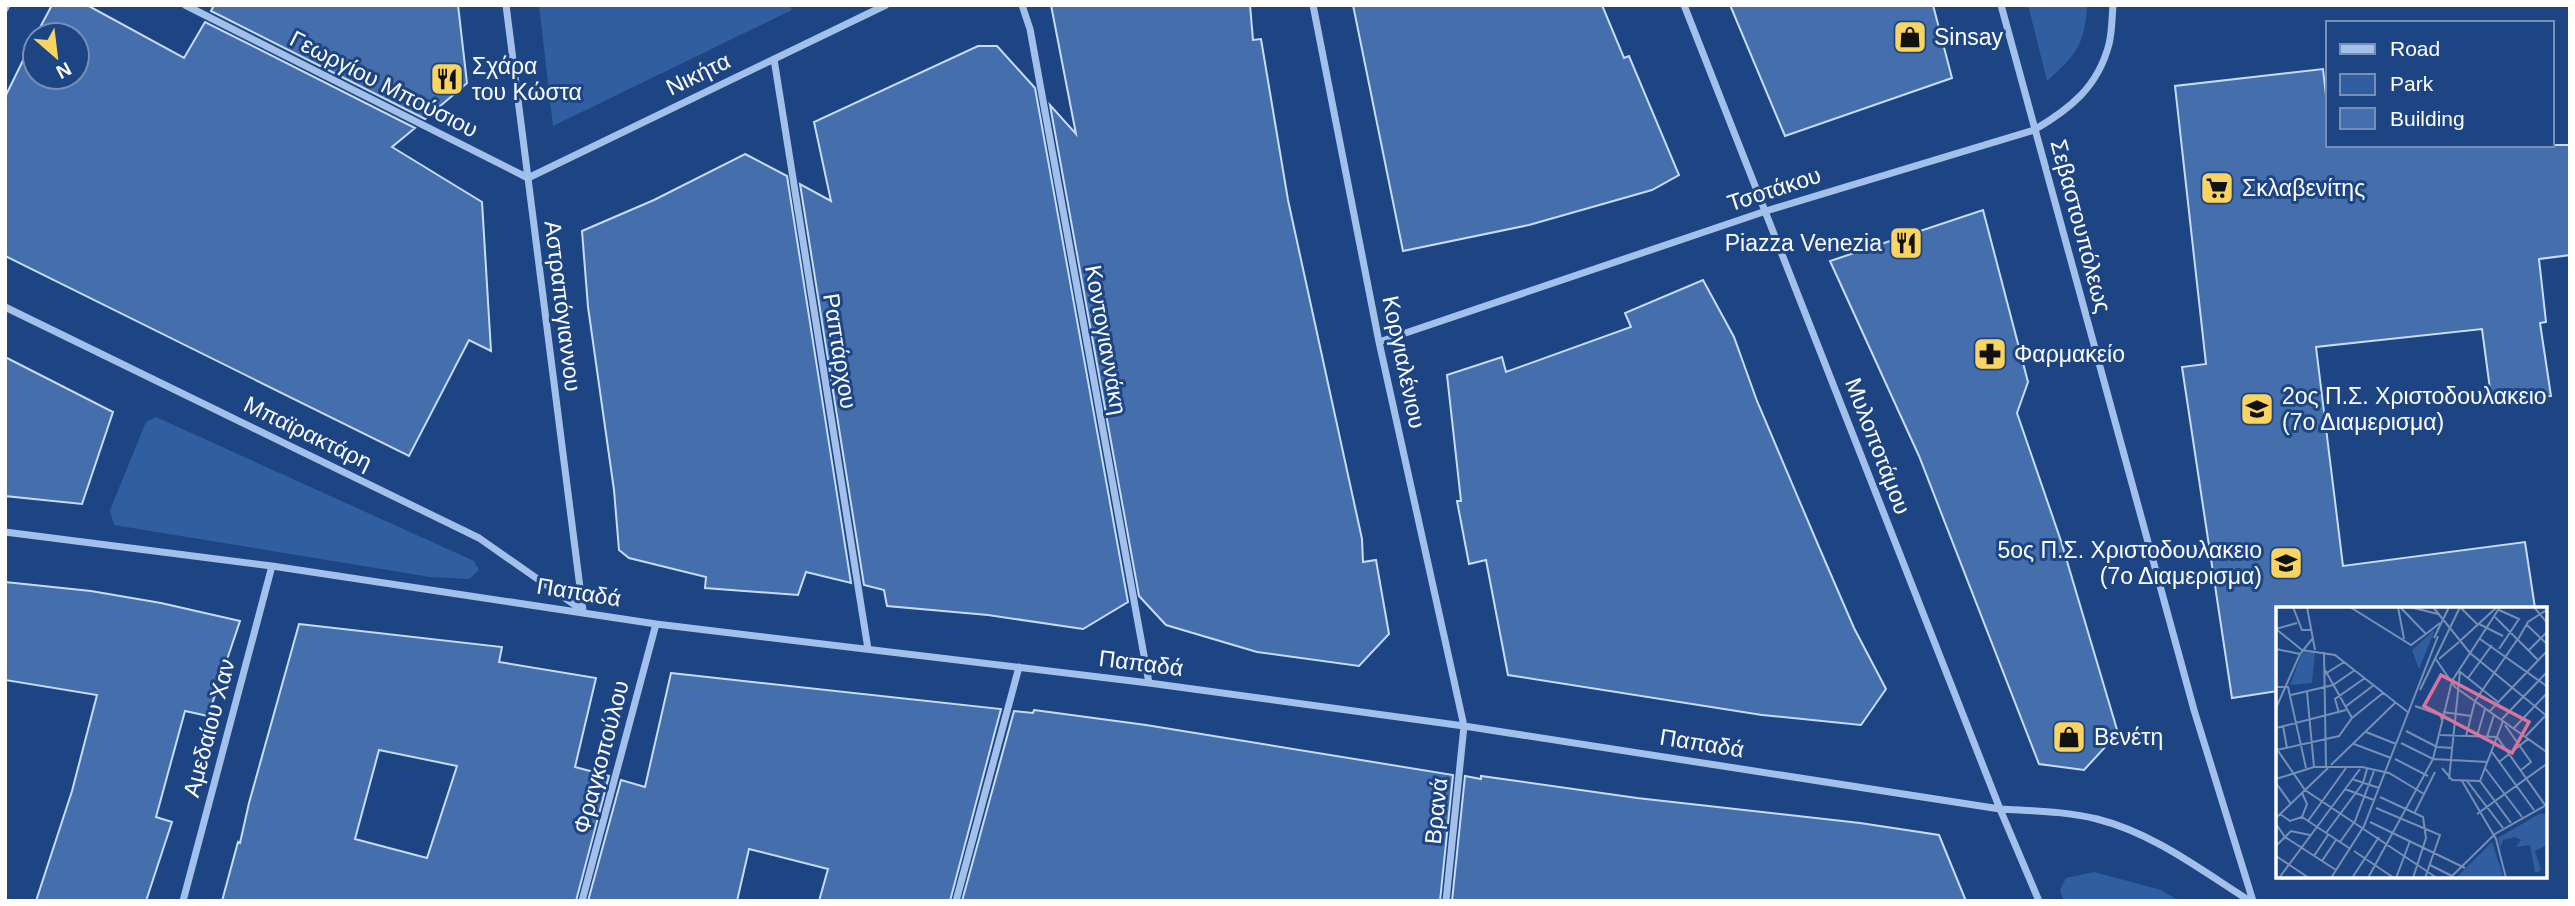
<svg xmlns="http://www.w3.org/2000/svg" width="2575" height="906" font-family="Arial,sans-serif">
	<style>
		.green { fill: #305ea1 }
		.building { fill: #456fac; stroke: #c8dbf7; stroke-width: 2; fill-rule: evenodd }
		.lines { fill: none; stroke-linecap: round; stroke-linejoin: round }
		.street { stroke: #a3c0ea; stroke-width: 7 }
		.labels { text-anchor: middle; stroke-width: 6; stroke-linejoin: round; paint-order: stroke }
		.poi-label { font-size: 23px; fill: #fff; stroke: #1d4583; text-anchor: start }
		.street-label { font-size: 23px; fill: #fff; stroke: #1d4583 }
		.inset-road { fill: none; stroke: #778fb5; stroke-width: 2 }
		.view { fill: #da749d; fill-opacity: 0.15; stroke: #da749d; stroke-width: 3.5 }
		.inset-edge { fill: none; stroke: #fff; stroke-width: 3.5 }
	</style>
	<rect width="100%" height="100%" fill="#1d4583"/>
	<path class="green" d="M539 5H789L792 10 553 126Z
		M2028 5H2087C2085 45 2076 55 2047 81Z
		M156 417 474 561 479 570 469 579 430 577 114 525 110 510 146 422Z
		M2094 872 2161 890 2179 901H2064L2060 890 2066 878Z"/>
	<path class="building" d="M52 5H87L184 58 205 22 415 128 392 147 482 202 491 351 469 340 409 456 5 256V97L35 36V77H77V35H36Z
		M214 5H458L467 83 425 119 211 11Z
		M1051 5H1250L1253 40 1261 39 1288 200 1362 539 1363 562 1376 560 1389 634 1359 666 1257 652 1166 625 1139 596 1050 105 1076 134Z
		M1353 5H1602L1624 58 1629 56 1679 175 1652 190 1529 225 1403 251Z
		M1730 5H1933L1952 78 1785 136Z
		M978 46H997L1035 88 1128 602 1083 629 988 615 887 606 884 590 864 585 800 184 831 201 814 122Z
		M2323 69 2328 113V145H2570V255L2539 259 2546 322 2540 323 2551 396 2492 404 2482 329 2316 347 2343 566 2525 542 2535 608H2278V691L2232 698 2182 367 2206 364 2175 86Z
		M745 154 787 176 851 583 806 572 798 595 705 588 706 577 629 558 619 550 614 490 588 307 582 231 654 200Z
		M1983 210 2028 382 2017 413 2061 541 2118 733 2084 770 2039 764 1919 456 1830 261Z
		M1703 280 1734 337 1757 401 1819 547 1854 628 1886 689 1861 725 1762 715 1508 675 1486 560 1469 564 1457 501H1461L1447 375 1502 357 1506 372 1631 327 1625 313Z
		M5 357 113 412 82 504 5 496Z
		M5 582 91 591 161 603 240 621 208 716 185 711 156 817 172 822 146 901H36L72 791 97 695 5 680Z
		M299 624 502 647 499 662 596 678 575 767 609 776 576 901H222L238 842 240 843 249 803ZM379 750 457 766 427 858 355 839Z
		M671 673 1001 709 950 901H819L828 869 749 849 737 901H588L621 780 645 787Z
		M1034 710 1146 725 1453 775 1440 901H962L1014 711 1033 713Z
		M1465 776 1481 779V776L1637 798 1860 823 1939 835 1966 901H1452Z"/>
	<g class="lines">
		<path class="street" d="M185 5 528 178 886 5
			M506 5 583 611
			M1022 5 1030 29 1149 683
			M1313 5 1379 342 1464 726 1446 901
			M1684 5 2000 809 2039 901
			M2001 5 2194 710 2253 901
			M5 9 7 5
			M774 59 868 649
			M5 307 479 538 579 608
			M1379 342 1766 211 2034 130C2070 109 2098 87 2109 44 2112 32 2112 18 2113 5
			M5 532 272 566 656 624 1149 683 1464 726 2000 809C2032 811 2065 811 2097 819 2153 833 2201 870 2250 901
			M183 901 272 566
			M582 901 656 624
			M956 901 1019 667"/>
	</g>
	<defs>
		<symbol id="shop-square" viewBox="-11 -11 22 22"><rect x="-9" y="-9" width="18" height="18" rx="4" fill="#fad461" stroke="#1d4583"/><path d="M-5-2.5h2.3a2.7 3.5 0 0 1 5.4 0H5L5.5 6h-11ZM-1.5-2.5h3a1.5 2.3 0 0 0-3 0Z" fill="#111"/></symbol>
		<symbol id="restaurant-square" viewBox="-11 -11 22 22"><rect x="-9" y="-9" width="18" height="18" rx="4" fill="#fad461" stroke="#1d4583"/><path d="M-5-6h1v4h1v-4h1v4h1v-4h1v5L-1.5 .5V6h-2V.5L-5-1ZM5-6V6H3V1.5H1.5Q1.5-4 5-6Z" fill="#111"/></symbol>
		<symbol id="supermarket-square" viewBox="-11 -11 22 22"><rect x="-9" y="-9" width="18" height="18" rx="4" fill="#fad461" stroke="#1d4583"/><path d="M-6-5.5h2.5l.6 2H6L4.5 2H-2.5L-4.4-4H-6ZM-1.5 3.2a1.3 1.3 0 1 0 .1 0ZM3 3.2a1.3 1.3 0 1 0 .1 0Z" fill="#111"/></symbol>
		<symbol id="pharmacy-square" viewBox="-11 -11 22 22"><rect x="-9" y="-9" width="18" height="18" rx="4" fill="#fad461" stroke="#1d4583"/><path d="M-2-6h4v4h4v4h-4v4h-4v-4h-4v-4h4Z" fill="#111"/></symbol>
		<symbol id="school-square" viewBox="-11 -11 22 22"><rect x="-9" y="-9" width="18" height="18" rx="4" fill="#fad461" stroke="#1d4583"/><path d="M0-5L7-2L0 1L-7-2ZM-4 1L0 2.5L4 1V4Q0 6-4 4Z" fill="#111"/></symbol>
	</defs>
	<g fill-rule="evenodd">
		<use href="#shop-square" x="1891" y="18" width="38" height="38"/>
		<use href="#restaurant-square" x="428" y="60" width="38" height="38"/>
		<use href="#supermarket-square" x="2198" y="169" width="38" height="38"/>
		<use href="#restaurant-square" x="1887" y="224" width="38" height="38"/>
		<use href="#pharmacy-square" x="1971" y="335" width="38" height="38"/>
		<use href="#school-square" x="2238" y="390" width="38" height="38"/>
		<use href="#school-square" x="2267" y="544" width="38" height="38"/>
		<use href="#shop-square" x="2050" y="718" width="38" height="38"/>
	</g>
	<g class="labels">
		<g class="poi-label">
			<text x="1934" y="45">Sinsay</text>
			<text x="472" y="74">Σχάρα<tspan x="472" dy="26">του Κώστα</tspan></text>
			<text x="2242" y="196">Σκλαβενίτης</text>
			<text x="1882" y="251" text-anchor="end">Piazza Venezia</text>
			<text x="2014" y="362">Φαρμακείο</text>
			<text x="2282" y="404">2ος Π.Σ. Χριστοδουλακειο<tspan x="2282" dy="26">(7ο Διαμερισμα)</tspan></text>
			<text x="2262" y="558" text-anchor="end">5ος Π.Σ. Χριστοδουλακειο<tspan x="2262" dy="26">(7ο Διαμερισμα)</tspan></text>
			<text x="2094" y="745">Βενέτη</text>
		</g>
		<g class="street-label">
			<text transform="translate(698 74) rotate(-26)" y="8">Νικήτα</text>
			<text transform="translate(384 84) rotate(27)" y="8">Γεωργίου Μπούσιου</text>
			<text transform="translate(1774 189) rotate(-18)" y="8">Τσοτάκου</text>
			<text transform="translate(2081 226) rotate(75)" y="8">Σεβαστουπόλεως</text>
			<text transform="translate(563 306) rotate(83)" y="8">Αστραπόγιαννου</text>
			<text transform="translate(1106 340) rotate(80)" y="8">Κοντογιαννάκη</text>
			<text transform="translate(840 351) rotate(81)" y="8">Ραπτάρχου</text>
			<text transform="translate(1404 362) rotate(78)" y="8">Κοργιαλένιου</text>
			<text transform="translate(308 433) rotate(26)" y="8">Μπαϊρακτάρη</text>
			<text transform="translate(1878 446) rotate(69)" y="8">Μυλοποτάμου</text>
			<text transform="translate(579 592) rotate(9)" y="8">Παπαδά</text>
			<text transform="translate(1141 663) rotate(7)" y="8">Παπαδά</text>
			<text transform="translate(209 728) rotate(-75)" y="8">Αμεδαίου Χαν</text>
			<text transform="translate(1702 743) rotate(9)" y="8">Παπαδά</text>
			<text transform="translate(601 757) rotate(-75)" y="8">Φραγκοπούλου</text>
			<text transform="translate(1436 811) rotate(-84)" y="8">Βρανά</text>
		</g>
	</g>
	<g transform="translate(2276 607)">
		<rect width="271" height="271" fill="#1d4583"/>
		<path d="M157 24 158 25 143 62 136 43ZM39 44 36 76 14 78 26 46ZM263 207H271V238L259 244 265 263 259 266 254 238 240 240 245 233 239 230 227 233 224 241 222 231ZM216 235 228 271H180Z" fill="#305ea1"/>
		<path class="inset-road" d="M17 0 26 23H35M31 0 39 43M74 0 135 38 150 27M122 0 128 32M124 0 150 27 164 16M134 0 162 7M157 0 194 46 272 110M184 0 202 18M258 0 272 17M223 3 243 12 223 42M219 10 262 53M203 17 227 29M251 18 272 38M0 22 26 43M0 22 21 16M158 31 173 0M204 32 272 80M185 33 221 0M241 34 252 15 272 2M0 42 24 47M26 43 59 48 133 106M252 44 272 24M48 45 50 159M159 51 179 80 272 146M163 52 183 35M49 63 76 111M183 64 222 95M49 67 68 55M192 71 216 38M0 80H12L30 161M144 83 184 0M31 85 38 160M15 88 57 78 79 63M139 99 164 108 166 113M69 100 98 78M0 101 24 47 37 31M167 105 195 109M213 105 272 43M63 106 59 92 89 71M225 113 272 64M229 118 255 155 245 163M7 119 11 141M0 121 70 103M237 122 272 85M130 124 161 140 177 141M90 125 120 137M164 128 221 130 269 198M190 129 199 94 241 33M201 129 209 102M211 130 218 108M249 130 271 107M125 136 157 152 212 155M78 137 115 151M0 141 29 183 161 271M1 143 63 129 76 111 107 86M216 145 258 203M119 152 152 169M223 155 252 132M55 158 120 95M166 161 176 173 204 174M209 161 246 210M0 172 38 160H86L113 166 148 187M76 172 103 181M173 172 184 65M186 174 220 232 230 271M191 174 227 221M204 174 227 114M204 174 235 216M0 176 15 197M69 182 98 193M104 190 147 210 150 231 137 271M100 201 164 228 149 271M139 205 159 165M4 207 14 214 26 210 31 197 26 186M201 207 272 156M26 210 73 241M0 211 52 161M32 214 70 161M94 215 189 261M0 217 9 230 60 263M50 226 87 176 91 162M64 235 79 214 98 164M0 239 15 224 34 228M78 244 118 271M0 249 33 271M38 249 52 228M46 254 60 233M154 258 176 269M3 271 84 162M55 271 88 219 162 29M76 271 103 230M92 271 157 152 176 74 224 0M120 271 134 234M174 271 219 227 272 197"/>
		<path class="view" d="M165 68 253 115 236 146 148 99Z"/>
		<rect width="271" height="271" class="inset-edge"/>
	</g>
	<rect width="2575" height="906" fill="none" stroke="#ffffff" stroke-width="14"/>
	<rect x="2326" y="21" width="228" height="126" fill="#1d4583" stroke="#778fb5" stroke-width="2"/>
	<rect x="2340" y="44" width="35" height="10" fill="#a3c0ea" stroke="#778fb5" stroke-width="2"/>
	<text x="2390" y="56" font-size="21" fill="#ffffff">Road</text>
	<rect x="2340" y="74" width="35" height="21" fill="#305ea1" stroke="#778fb5" stroke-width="2"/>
	<text x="2390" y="91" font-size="21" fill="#ffffff">Park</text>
	<rect x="2340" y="108" width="35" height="21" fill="#456fac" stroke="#778fb5" stroke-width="2"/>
	<text x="2390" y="126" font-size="21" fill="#ffffff">Building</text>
	<g transform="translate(56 56) rotate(152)"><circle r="33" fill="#1d4583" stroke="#778fb5" stroke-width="2"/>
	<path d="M0-5L12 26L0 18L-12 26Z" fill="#fad461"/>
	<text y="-10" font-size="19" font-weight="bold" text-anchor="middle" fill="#ffffff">N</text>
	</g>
</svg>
